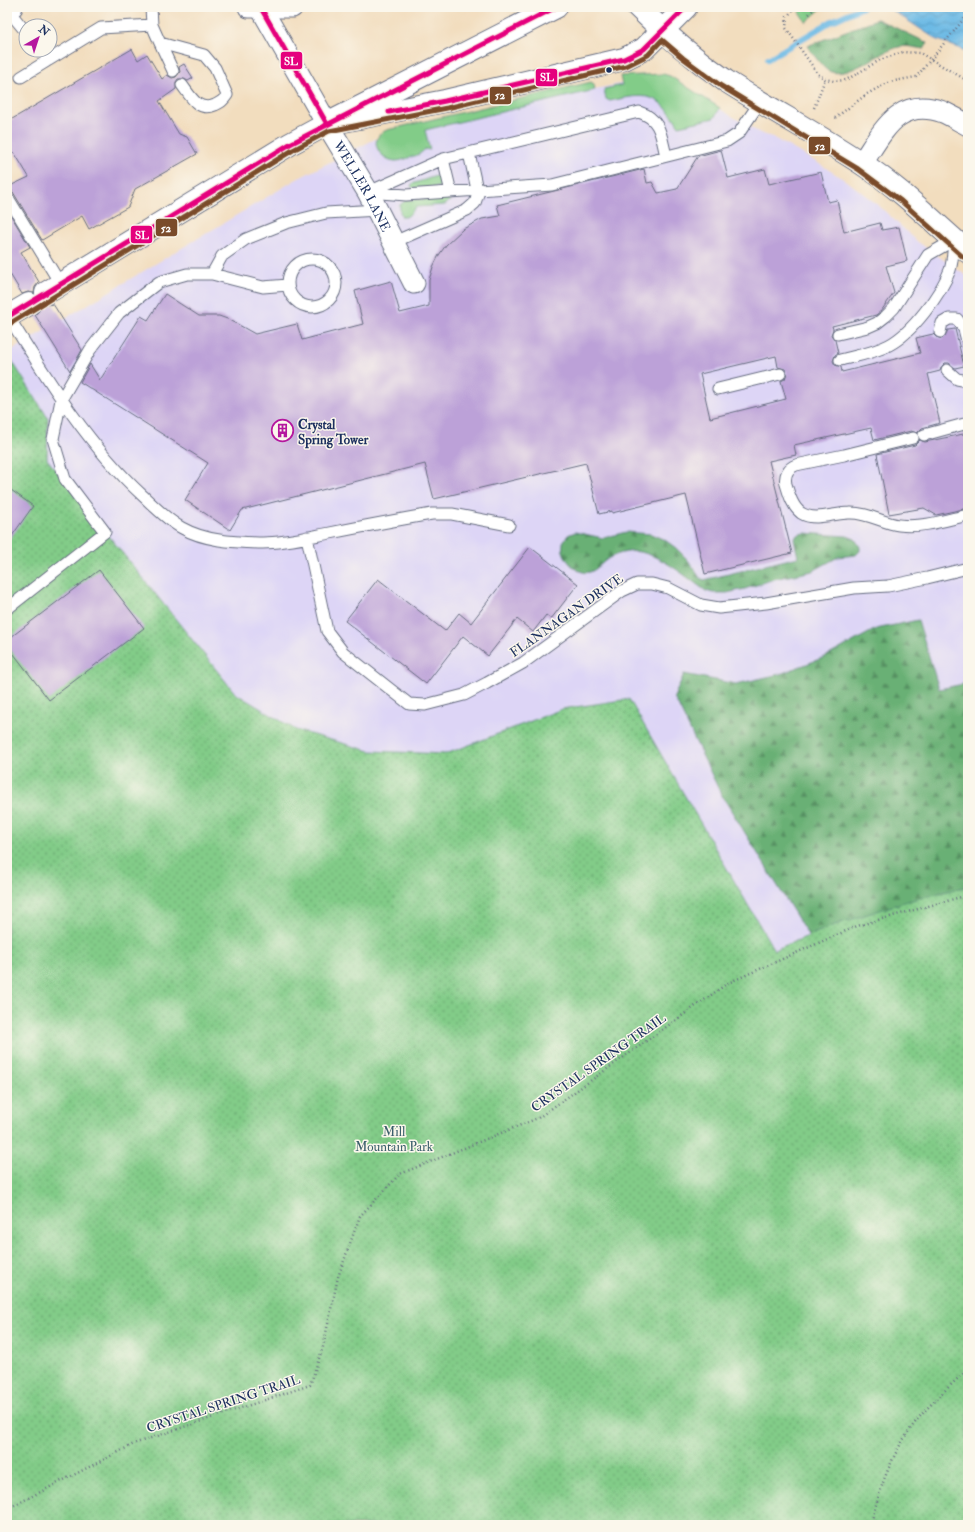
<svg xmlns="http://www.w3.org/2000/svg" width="975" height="1532" font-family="'IM FELL Double Pica',serif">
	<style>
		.built { fill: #ddd5f6 }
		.green { fill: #82cc88; stroke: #4e7e73 }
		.forest { fill: url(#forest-firs); stroke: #427069 }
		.park { fill: url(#park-dots); stroke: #4e7e73 }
		.water { fill: url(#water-waves); stroke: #4374a2 }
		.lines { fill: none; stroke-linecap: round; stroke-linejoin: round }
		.stream { stroke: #6bb9e5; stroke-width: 6 }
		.building { fill: #bca1d8; fill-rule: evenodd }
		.service-casing { stroke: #666c80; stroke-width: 13 }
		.minor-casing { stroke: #666c80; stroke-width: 23 }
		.tertiary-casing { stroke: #666c80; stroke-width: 24 }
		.secondary-casing { stroke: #666c80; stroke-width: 24 }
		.path { stroke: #666c80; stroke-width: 2.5; stroke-dasharray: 1 3; stroke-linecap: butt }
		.service { stroke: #fff; stroke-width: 11 }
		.minor { stroke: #fff; stroke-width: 21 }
		.tertiary { stroke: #fff; stroke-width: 22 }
		.secondary { stroke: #fff; stroke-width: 22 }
		.path-bridge { stroke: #666c80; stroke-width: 2.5; stroke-dasharray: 1 3; stroke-linecap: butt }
		.bus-1-casing { stroke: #fbf7ec; stroke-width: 8 }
		.bus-2-casing { stroke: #fbf7ec; stroke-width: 8 }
		.bus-1 { stroke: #e5007d; stroke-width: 5 }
		.bus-2 { stroke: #7a4b2a; stroke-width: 5 }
		.bus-dot { fill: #1b2f5e; stroke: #fbf7ec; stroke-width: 1.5 }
		.labels { text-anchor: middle; stroke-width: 3; stroke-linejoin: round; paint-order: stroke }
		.street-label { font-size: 13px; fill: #1b2f5e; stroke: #fbf7ec }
		.poi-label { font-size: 13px; font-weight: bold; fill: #1b2f5e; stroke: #fbf7ec; text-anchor: start }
		.park-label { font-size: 13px; fill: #3a5e6b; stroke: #fbf7ec }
		.line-badge { stroke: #fbf7ec; stroke-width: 1.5 }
		.badge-label { font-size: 11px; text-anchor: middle; font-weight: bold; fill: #fff }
	</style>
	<defs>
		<pattern id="forest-firs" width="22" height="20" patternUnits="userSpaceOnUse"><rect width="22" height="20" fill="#69b074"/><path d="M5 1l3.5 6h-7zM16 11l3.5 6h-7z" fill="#569062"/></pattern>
		<pattern id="park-dots" width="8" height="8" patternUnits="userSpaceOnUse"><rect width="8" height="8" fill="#82cc88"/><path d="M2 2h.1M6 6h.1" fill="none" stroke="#6aa672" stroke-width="1.8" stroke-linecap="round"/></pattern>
		<pattern id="water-waves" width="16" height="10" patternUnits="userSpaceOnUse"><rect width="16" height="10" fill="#6bb9e5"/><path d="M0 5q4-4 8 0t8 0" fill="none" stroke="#5797bd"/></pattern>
	</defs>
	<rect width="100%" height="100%" fill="#fbf7ec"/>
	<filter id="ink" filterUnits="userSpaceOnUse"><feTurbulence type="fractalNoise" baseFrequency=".025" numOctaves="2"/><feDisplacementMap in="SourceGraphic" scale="8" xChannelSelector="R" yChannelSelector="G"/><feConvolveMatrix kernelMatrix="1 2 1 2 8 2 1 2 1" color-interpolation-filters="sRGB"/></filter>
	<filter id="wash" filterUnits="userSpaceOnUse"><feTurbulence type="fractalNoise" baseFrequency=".012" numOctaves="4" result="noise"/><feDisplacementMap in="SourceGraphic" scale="16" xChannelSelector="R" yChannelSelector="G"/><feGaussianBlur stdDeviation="0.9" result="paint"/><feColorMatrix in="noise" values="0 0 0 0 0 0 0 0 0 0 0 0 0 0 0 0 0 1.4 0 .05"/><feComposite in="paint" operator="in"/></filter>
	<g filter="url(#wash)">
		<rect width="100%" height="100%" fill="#f2ddbe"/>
		<path class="built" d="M656 76 718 108 760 133 772 137 818 163 851 184 878 205 918 242 968 277V886L835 925 774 950 629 699 562 709 447 754 370 751 296 730 235 693 47 459 48 418 7 353 297 179 385 134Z"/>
		<path class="green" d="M801 7H823L806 22 799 12Z
			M663 74 670 76 720 108 714 118 679 126C658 92 646 93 610 101L606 99 604 89 622 85 620 76Z
			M591 82 594 84 595 90 425 130 430 150 425 149C421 154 417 155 412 157 407 158 401 161 396 161 381 161 365 139 387 130Z
			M439 175 444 181V185L440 187 413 188 411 187 412 184Z
			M448 198 450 201 445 205 416 207 409 215 406 217H402L400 212V205L406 200Z"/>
		<path class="forest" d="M877 19 928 43 924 49C915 48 907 45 899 47 880 51 845 82 827 70 822 67 811 51 807 46Z
			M575 532 603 538 626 532 651 534 665 540 676 548 688 560 700 578 704 580 798 557 794 540 797 535 804 533 847 536 855 539 860 547V551L856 555 838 557 813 571 774 579 745 589 727 593H713L706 591C686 577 664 557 640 552 630 550 613 554 605 561 601 564 596 570 590 572 578 575 566 562 563 551 562 549 563 545 563 542L568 535Z
			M918 620 939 689 968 683V1146L848 1000 721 794 674 697 684 674 736 684 780 674 825 657 876 629Z"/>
		<path class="park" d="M7 353 48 418 47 459 235 693 296 730 370 751 446 754 562 709 629 699 774 950 835 925 904 902 968 886V1525H7Z"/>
		<path class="water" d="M887 7H968V52L936 39Z"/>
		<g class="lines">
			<path class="stream" d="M768 59 830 22 863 7"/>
		</g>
		<g id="blocks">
			<path class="building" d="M132 49 138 60 147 54 162 79 167 75 172 78 176 77 180 72 179 67 184 64 193 78 188 81 184 79H178L176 82V89L159 101 179 134 187 137 197 154 135 189 128 207 89 229 82 216 42 240 13 192 10 190 12 185 29 177 14 152 7 154V122Z
				M721 150 728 178 765 169 769 184 821 172 828 202 837 200 844 232 880 223 882 230 899 227 907 261 886 266 894 293 881 311 876 315 832 326 833 329 831 335 835 340 838 353 835 355 833 361 835 365 841 367 842 372 920 353 916 338 933 334 936 337 942 339 945 336 948 330 955 329 964 366 955 368 949 363H945L942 366 940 371 928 374 940 423 922 428 917 433 911 431 874 440 871 428 794 445 796 455 769 461 792 553 705 574 686 495 612 513V511L599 514 586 463 434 499 425 464 242 510 230 530 185 500 208 463 80 382 90 364 100 380 141 316 148 320 165 294 199 316H219L230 320 255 334 297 324 302 340 363 324 355 291 391 281 400 313 429 306V280L433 267 439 255 446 245 463 229 482 219 500 216 497 205 644 169 647 183 652 182 658 193 677 189 698 156ZM776 356 778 367 785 369 787 373 785 379 781 381 786 399 710 418 700 374Z
				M7 209 30 247 21 252 39 282 35 287 34 293 28 292 22 294 7 269Z
				M41 304 47 305 53 304 82 350 70 371 35 315 40 310Z
				M968 433V508L936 515 924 508 889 514 877 454 915 445 920 440 925 442Z
				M7 487 33 506 7 543Z
				M530 547 578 584 551 619 546 615 533 632 517 619 488 656 463 636 426 684 345 621 378 579 445 631 459 613 471 623Z
				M99 570 144 628 49 700 7 645V640Z"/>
		</g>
	</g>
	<g filter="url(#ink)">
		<use href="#blocks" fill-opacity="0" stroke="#666c80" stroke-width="1"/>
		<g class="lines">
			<defs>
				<path id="service" d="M151 7 152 25 160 43
					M8 10 26 32
					M41 50 49 60
					M173 71 160 43 204 55 215 68 227 95C223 101 221 102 215 105 198 112 191 97 182 85
					M21 77 101 28 152 25
					M443 159 451 192
					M371 191 443 159 639 112C661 119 661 136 666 156
					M368 192 406 195 552 185 727 141 739 133 760 102
					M7 196 61 285
					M394 242 467 210 475 203 478 194 469 153
					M288 283a24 24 0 1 1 48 0a24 24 0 1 1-48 0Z
					M212 274 222 256 246 239 286 223 326 213 378 210
					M8 316C48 380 87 444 142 495 155 507 167 520 182 528 205 541 233 542 259 543 279 544 305 538 325 534 360 527 396 520 432 514H452L509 525
					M940 332 942 323 949 319H957L964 329 968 345
					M838 334 868 327 877 323 886 316 894 308 928 255 954 240C953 250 953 261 950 270 941 294 912 333 889 345 874 353 856 356 840 360
					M947 370 957 379 968 381
					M718 389 780 374
					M924 435 968 423
					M913 438 844 455 796 465C788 468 784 475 786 484 789 494 792 506 801 513 815 522 834 513 849 513 867 512 882 523 899 525 923 528 946 520 968 515
					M307 537 327 631 343 652 409 704 425 705 464 695 487 683 523 663 622 591 637 584H652L668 588 701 605 719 608 766 603 854 588 888 586 927 578 968 568
					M7 609 105 532 65 479 53 439 61 400 90 350 119 313 159 282 187 274H212L263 287 288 285"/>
				<g id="minor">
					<path d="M249 7H292"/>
					<path id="s1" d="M261 8 327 124 368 192 414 283"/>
					<path d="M7 10 12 7"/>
					<path d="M862 163C883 132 898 96 943 112 952 116 960 121 968 125"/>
				</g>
				<path id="tertiary" d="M638 7C665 34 694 59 726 81 770 109 817 134 861 163 900 188 933 222 968 252
					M338 122 445 101 624 59 644 49 686 7"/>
				<path id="secondary" d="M46 293 290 144 327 124 556 7
					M7 317 29 304"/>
			</defs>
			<use href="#service" class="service-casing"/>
			<use href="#minor" class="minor-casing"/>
			<use href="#tertiary" class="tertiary-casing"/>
			<use href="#secondary" class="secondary-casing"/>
			<path class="path" d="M795 7 787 17 786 28 818 74 825 79 834 81 846 80 880 60 903 52 920 53 968 81
				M809 14 816 7
				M814 108 825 79
				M835 118 867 94 889 82 916 77 923 69
				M7 1509 136 1443 310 1385 323 1347 338 1277 360 1216 400 1174 538 1118 728 983 857 926 968 895
				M871 1525C878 1493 889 1461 907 1434 923 1409 947 1389 968 1369"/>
			<use href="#service" class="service"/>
			<use href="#minor" class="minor"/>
			<use href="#tertiary" class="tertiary"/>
			<use href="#secondary" class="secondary"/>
			<path class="path-bridge" d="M923 69 968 14"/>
			<defs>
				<path id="bus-1" d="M249 7 261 8 327 124
					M389 112 445 101 624 59 644 49 686 7
					M7 317 290 144 556 7"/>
				<path id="bus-2" d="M11 323 293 150 329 131 447 108 626 66 648 55 662 40 683 58 721 86 858 169 901 201 963 257"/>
			</defs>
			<use href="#bus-1" class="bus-1-casing"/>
			<use href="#bus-2" class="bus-2-casing"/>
			<use href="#bus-1" class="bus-1"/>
			<use href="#bus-2" class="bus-2"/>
		</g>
	</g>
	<defs>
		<symbol id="building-ring" viewBox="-11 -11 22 22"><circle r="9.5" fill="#fbf7ec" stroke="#b5179e" stroke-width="1.5"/><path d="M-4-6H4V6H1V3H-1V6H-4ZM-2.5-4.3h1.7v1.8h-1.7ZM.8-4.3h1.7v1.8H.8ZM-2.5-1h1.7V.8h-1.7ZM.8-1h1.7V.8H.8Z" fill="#b5179e"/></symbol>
	</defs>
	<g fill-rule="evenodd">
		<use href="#building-ring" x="270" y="418" width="25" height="25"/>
	</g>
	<circle class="bus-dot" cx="609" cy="70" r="3.5"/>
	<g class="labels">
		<g class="street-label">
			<text dy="5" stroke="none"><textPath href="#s1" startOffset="205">WELLER LANE</textPath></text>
			<text transform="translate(566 615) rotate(-35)" y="5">FLANNAGAN DRIVE</text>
			<text transform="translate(598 1062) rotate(-35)" y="5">CRYSTAL SPRING TRAIL</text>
			<text transform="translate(223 1403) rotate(-18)" y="5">CRYSTAL SPRING TRAIL</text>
		</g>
		<g class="poi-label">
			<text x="298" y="429">Crystal<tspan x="298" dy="15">Spring Tower</tspan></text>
		</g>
		<g class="park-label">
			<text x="394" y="1136">Mill<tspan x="394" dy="15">Mountain Park</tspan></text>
		</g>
	</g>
	<g class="line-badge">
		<rect x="280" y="51" width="23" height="19" rx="4" fill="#e5007d"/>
		<rect x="535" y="68" width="23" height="19" rx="4" fill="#e5007d"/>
		<rect x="489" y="86" width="23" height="19" rx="4" fill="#7a4b2a"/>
		<rect x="808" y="136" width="23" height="19" rx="4" fill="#7a4b2a"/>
		<rect x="155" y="218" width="23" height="19" rx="4" fill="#7a4b2a"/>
		<rect x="130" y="225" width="23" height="19" rx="4" fill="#e5007d"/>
	</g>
	<g class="badge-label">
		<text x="291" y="65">SL</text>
		<text x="547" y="81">SL</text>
		<text x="500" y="99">52</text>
		<text x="820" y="150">52</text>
		<text x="166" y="232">52</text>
		<text x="142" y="239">SL</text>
	</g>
	<rect width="975" height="1532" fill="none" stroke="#fbf7ec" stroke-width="24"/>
	<g transform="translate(38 38) rotate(39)"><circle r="19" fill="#fbf7ec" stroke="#a1a7b3"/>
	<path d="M0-3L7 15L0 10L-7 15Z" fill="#b5179e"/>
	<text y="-6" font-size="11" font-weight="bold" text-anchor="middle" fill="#1b2f5e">N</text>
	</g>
</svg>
